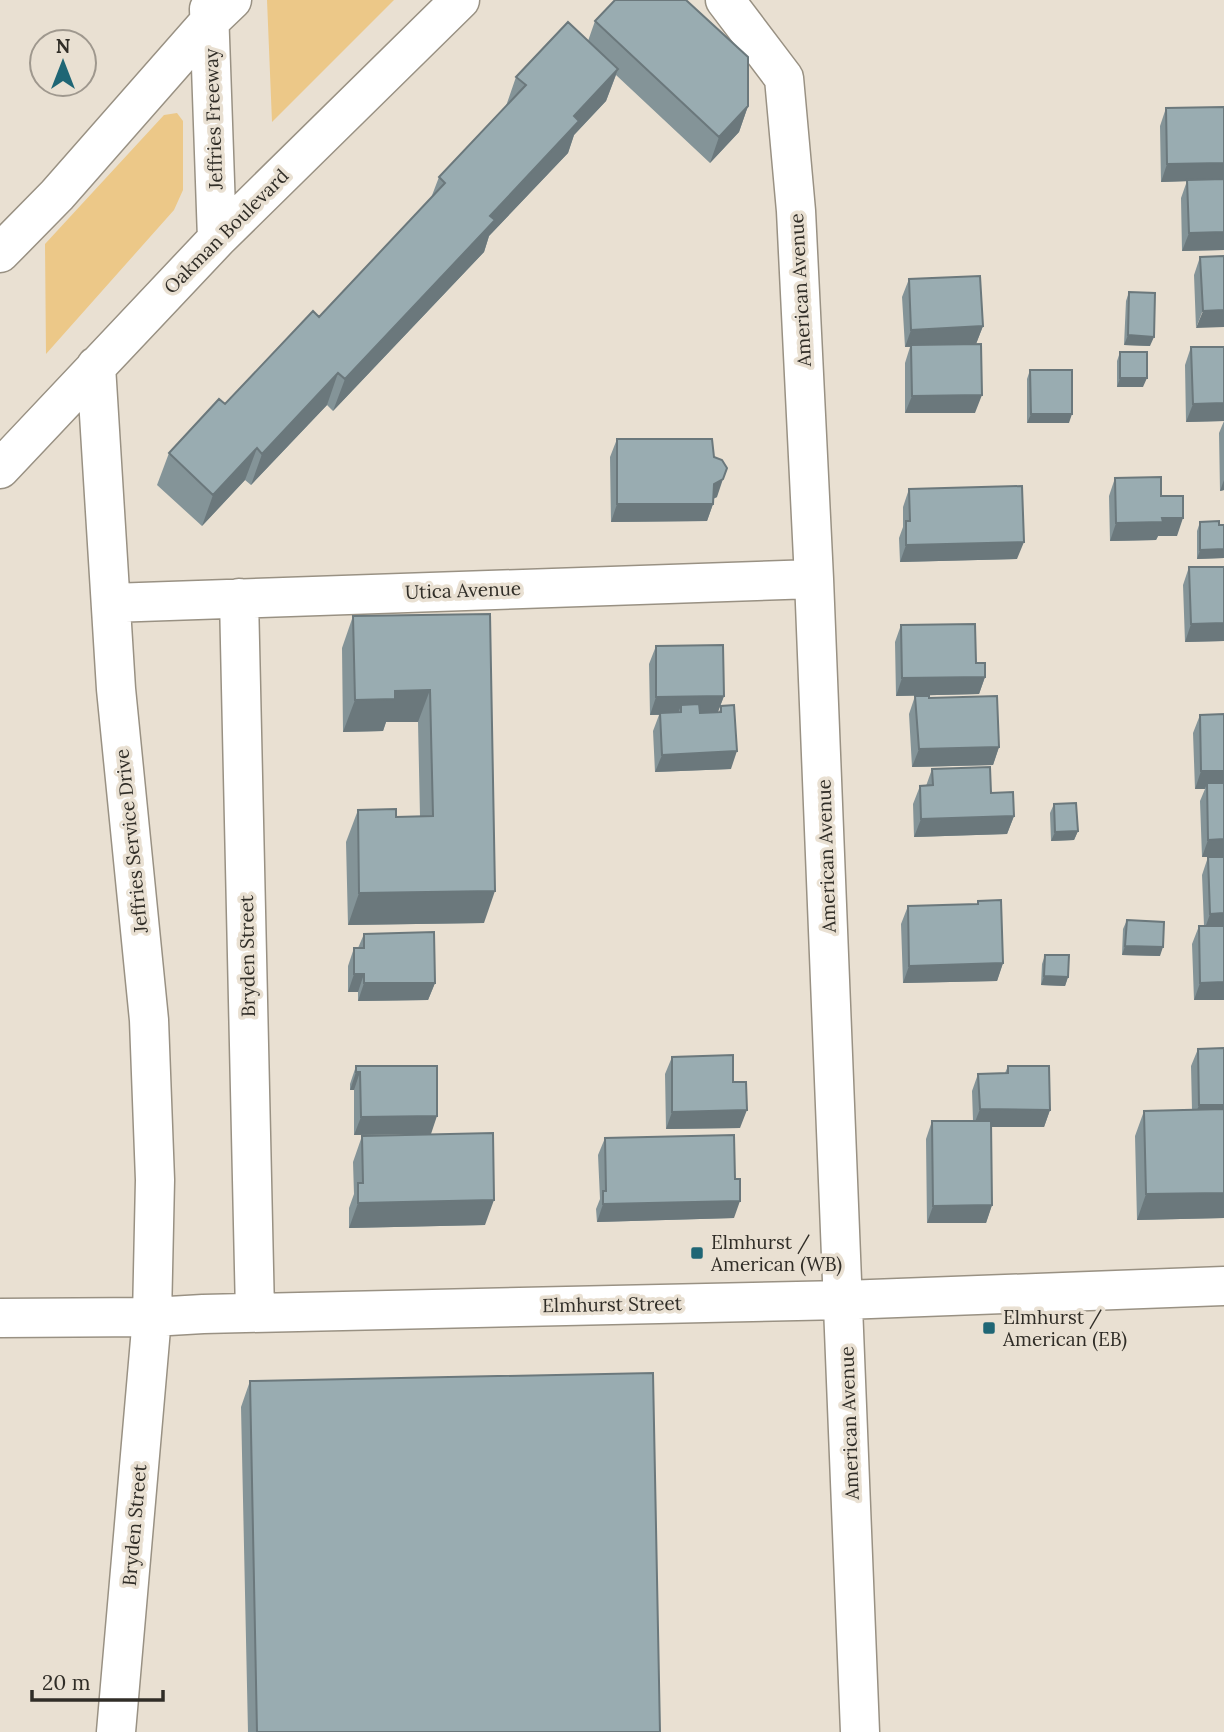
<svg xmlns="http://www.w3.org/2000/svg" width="1224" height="1732" font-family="Lora,serif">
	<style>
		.green { fill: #ecc888 }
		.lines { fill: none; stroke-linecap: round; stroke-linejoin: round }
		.minor-casing { stroke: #999183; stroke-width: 41 }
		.minor { stroke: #fff; stroke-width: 38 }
		.wall { fill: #849498 }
		.shaded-wall { fill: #6b787c }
		.building { fill: #99acb1; stroke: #6b787c; stroke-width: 2 }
		.poi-dot { fill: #1f6675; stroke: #e9e0d2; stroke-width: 2.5 }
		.labels { text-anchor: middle; stroke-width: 7; stroke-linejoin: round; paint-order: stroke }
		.street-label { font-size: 19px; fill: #302d27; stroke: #e9e0d2 }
		.poi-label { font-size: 19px; fill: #302d27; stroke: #e9e0d2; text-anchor: start }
	</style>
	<rect width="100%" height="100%" fill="#e9e0d2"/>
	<path class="green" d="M267 0H394L272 122Z
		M177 113 183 121V190L174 210 46 354 45 244 164 115Z"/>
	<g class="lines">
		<defs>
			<path id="minor" d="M725 0 784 78 796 211 814 579 860 1732
				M209 9 217 239
				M0 253 57 195 209 22 232 0
				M96 366 116 689 149 1020 155 1180 152 1317 116 1732
				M0 469 217 239 460 0
				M239 598 255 1313
				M111 603 814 579
				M0 1318 152 1317 203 1314 844 1300 1224 1286"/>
		</defs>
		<use href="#minor" class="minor-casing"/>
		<use href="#minor" class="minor"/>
	</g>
	<path class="wall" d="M595 21 748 106 739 132 710 163 616 75 606 101 574 135 568 153 489 236 484 252 333 411 327 405 251 485 245 480 202 526 157 485 169 453 225 404 319 317 431 198 439 177 506 106 516 77 588 41Z
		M1224 107V250L1182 251 1181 198 1187 181 1161 182 1160 126 1166 108Z
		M1224 256 1196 328 1194 275 1200 257Z
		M909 279 983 326 976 344 958 345 975 413H905V363L910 347H905L902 297Z
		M1129 292 1150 346 1124 345 1126 301Z
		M1191 347H1224V490L1220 491 1219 433 1224 421 1186 422 1185 365Z
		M1120 352 1143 387H1117V361Z
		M1030 370 1069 423H1027V379Z
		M617 439 717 497 713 499V504L707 521 611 522 610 457Z
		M1115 478 1161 496 1177 536H1158L1156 540 1110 541 1109 496Z
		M909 489 1017 559 900 562 899 538 903 527V507Z
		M1200 522 1224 525V558L1197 559V531Z
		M1189 567H1224V641L1185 642 1183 585Z
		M490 614 484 923 348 925 346 842 358 810 396 817 420 816 418 722H386L383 731 343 732 342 648 353 616Z
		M901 625 976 663 985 677 979 694 896 696 895 642Z
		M656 646 724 696 718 712H719L721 706 731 769 655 772 653 731 659 715H650L649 664Z
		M915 696 929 698 999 747 993 765 912 767 909 714Z
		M1200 715 1224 857H1202L1200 801 1205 789H1195L1193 733Z
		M932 769 991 793 1014 816 1007 834 914 837 913 804 920 786H926Z
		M1054 804 1078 831 1074 840 1051 841 1050 813Z
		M1208 857H1224V1000H1194L1192 944 1199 926H1204L1202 875Z
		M978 901 1003 963 997 981 903 983 901 924 908 906 977 904Z
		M1127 920 1160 956 1122 955 1123 929Z
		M364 934 435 983 428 1000 358 1001V992H348V966L354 948H358Z
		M1045 955 1068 977 1065 986 1041 985 1042 964Z
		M1224 1048V1218L1137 1220 1135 1136 1144 1111 1192 1110 1191 1066 1198 1049Z
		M672 1057 733 1082 740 1128 666 1129 665 1074Z
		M356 1066 431 1134 354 1135V1090H350V1084Z
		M1008 1066 1050 1110 1044 1127H991L992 1205 986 1223H927L926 1139 932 1121H973L972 1091 978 1074 1005 1073Z
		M362 1136 485 1225 349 1228V1208L354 1194 353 1162Z
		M605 1138 734 1218 597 1222 596 1209 600 1199 598 1155Z
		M250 1381 660 1732H248L241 1407Z"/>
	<path class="shaded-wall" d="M618 69 606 101 574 135 568 153 489 236 484 252 333 411 345 379 490 216 574 116Z
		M748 106 739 132 710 163 719 137Z
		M1224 163V180L1161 182 1167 164Z
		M1224 232V250L1182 251 1189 233Z
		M1224 310V327L1196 328 1203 311Z
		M983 326 976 344 905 347 911 330Z
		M1128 335 1154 337 1150 346 1124 345Z
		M338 373 327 405 251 485 262 454Z
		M1120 378H1147L1143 387H1117Z
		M982 395 975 413H905L912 396Z
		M1224 403V421L1186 422 1193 404Z
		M1031 414H1072L1069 423H1027Z
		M257 448 245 480 202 526 213 495Z
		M723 479 717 497 708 501 714 484Z
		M1224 480V490L1220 491Z
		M617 504H713L707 521 611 522Z
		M1162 518H1183L1177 536H1158L1156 540 1110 541 1116 523Z
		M1024 542 1017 559 900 562 906 545Z
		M1224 549V558L1197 559 1200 550Z
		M1224 623V641L1185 642 1191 624Z
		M985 677 979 694 896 696 902 678Z
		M430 690 418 722H386L383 731 343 732 355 700 395 691Z
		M724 696 717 714 681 712V705L678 714 650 715 656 697Z
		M999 747 993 765 912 767 919 749Z
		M737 751 731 769 655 772 662 755Z
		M1201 771H1224V788L1207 783 1205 789H1195Z
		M1014 816 1007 834 914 837 921 819Z
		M1078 831 1074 840 1051 841 1055 832Z
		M1224 839V857H1202L1208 840Z
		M495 891 484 923 348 925 359 893Z
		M1224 913V931H1204L1210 914Z
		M1125 946 1163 947 1160 956 1122 955Z
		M1003 963 997 981 903 983 909 966Z
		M354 974H364L358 992H348Z
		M1044 976 1068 977 1065 986 1041 985Z
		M1224 982V1000H1194L1200 983Z
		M364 983H435L428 1000 358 1001Z
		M356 1072H360L354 1090H350Z
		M1199 1105H1224V1122L1192 1123Z
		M980 1109 1050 1110 1044 1127H973Z
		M747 1110 740 1128 666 1129 672 1112Z
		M437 1116 431 1134 354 1135 361 1117Z
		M1224 1193V1218L1137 1220 1146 1194Z
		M494 1200 485 1225 349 1228 358 1203Z
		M740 1201 734 1218 597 1222 603 1204Z
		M992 1205 986 1223H927L933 1206Z"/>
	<path class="building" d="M615 0H686L748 57V106L719 137 595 21Z
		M568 22 618 69 574 116 579 121 490 216 495 220 345 379 338 373 262 454 257 448 213 495 169 453 219 399 225 404 313 311 319 317 445 183 439 177 526 85 516 77Z
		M1224 107V163L1167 164 1166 108Z
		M1224 179V232L1189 233 1187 180Z
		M1224 256V310L1203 311 1200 257Z
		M980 276 983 326 911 330 909 279Z
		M1129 292 1155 293 1154 337 1128 335Z
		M981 344 982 395 912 396 911 345Z
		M1191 347H1224V403L1193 404Z
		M1120 352H1147V378H1120Z
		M1030 370H1072V414H1031Z
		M617 439H712L714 457 722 460 727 468 723 479 714 484 713 504H617Z
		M1161 477V496H1183V518H1162L1163 522 1116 523 1115 478Z
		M1022 486 1024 542 906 545V521H910L909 489Z
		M1219 521V525H1224V549L1200 550V522Z
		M1189 567H1224V623L1191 624Z
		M490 614 495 891 359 893 358 810 396 809V817L433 816 430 690 395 691V699L355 700 353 616Z
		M975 624 976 663H985V677L902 678 901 625Z
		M723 645 724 696 656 697V646Z
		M915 696H929V698L997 696 999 747 919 749Z
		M699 704 700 713 721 712V706L734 705 737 751 662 755 660 713 681 712V705Z
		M1224 714V771H1201L1200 715Z
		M990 767 991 793 1013 792 1014 816 921 819 920 786 933 785 932 769Z
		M1207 783H1224V839L1208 840Z
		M1076 803 1078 831 1055 832 1054 804Z
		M1208 857H1224V913L1210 914Z
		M1001 900 1003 963 909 966 908 906 978 904V901Z
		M1127 920 1164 922 1163 947 1125 946Z
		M1199 926H1224V982L1200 983Z
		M434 932 435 983H364V974H354V948H364V934Z
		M1045 955H1069L1068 977 1044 976Z
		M1224 1048V1105H1199L1198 1049Z
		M733 1055V1082H746L747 1110 672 1112V1057Z
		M356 1066H437V1116L361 1117 360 1072H356Z
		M1008 1066H1049L1050 1110 980 1109 978 1074 1008 1073Z
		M1224 1109V1193L1146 1194 1144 1111Z
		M932 1121H991L992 1205 933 1206Z
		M493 1133 494 1200 358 1203V1183H363L362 1136Z
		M734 1135 735 1179H740V1201L603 1204V1191H606L605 1138Z
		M653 1373 660 1732H257L250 1381Z"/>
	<g class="poi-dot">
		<rect x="690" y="1246" width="14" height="14" rx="3.5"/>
		<rect x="982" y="1321" width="14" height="14" rx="3.5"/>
	</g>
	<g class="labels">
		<g class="street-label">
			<text transform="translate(213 119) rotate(-92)" y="7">Jeffries Freeway</text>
			<text transform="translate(226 231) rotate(-45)" y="7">Oakman Boulevard</text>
			<text transform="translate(800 290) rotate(-93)" y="7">American Avenue</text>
			<text transform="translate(463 590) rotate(-2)" y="7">Utica Avenue</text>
			<text transform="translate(131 841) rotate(-96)" y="7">Jeffries Service Drive</text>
			<text transform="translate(826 856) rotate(-92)" y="7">American Avenue</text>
			<text transform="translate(247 956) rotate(-91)" y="7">Bryden Street</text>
			<text transform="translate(612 1304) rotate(-1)" y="7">Elmhurst Street</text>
			<text transform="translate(849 1423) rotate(-92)" y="7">American Avenue</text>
			<text transform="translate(134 1525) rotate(-85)" y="7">Bryden Street</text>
		</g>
		<g class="poi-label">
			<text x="711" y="1249">Elmhurst /<tspan x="711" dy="22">American (WB)</tspan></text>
			<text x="1003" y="1324">Elmhurst /<tspan x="1003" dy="22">American (EB)</tspan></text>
		</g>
	</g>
	<g transform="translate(63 63)"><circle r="33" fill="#e9e0d2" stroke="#9f988e" stroke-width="2"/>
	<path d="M0-5L12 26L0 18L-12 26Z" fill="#1f6675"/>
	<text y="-10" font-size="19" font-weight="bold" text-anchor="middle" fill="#302d27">N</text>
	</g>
	<path d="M32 1690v10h131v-10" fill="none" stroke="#302d27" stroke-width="3.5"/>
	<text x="42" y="1690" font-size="21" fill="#302d27" stroke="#e9e0d2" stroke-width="5" paint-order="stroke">20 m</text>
</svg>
